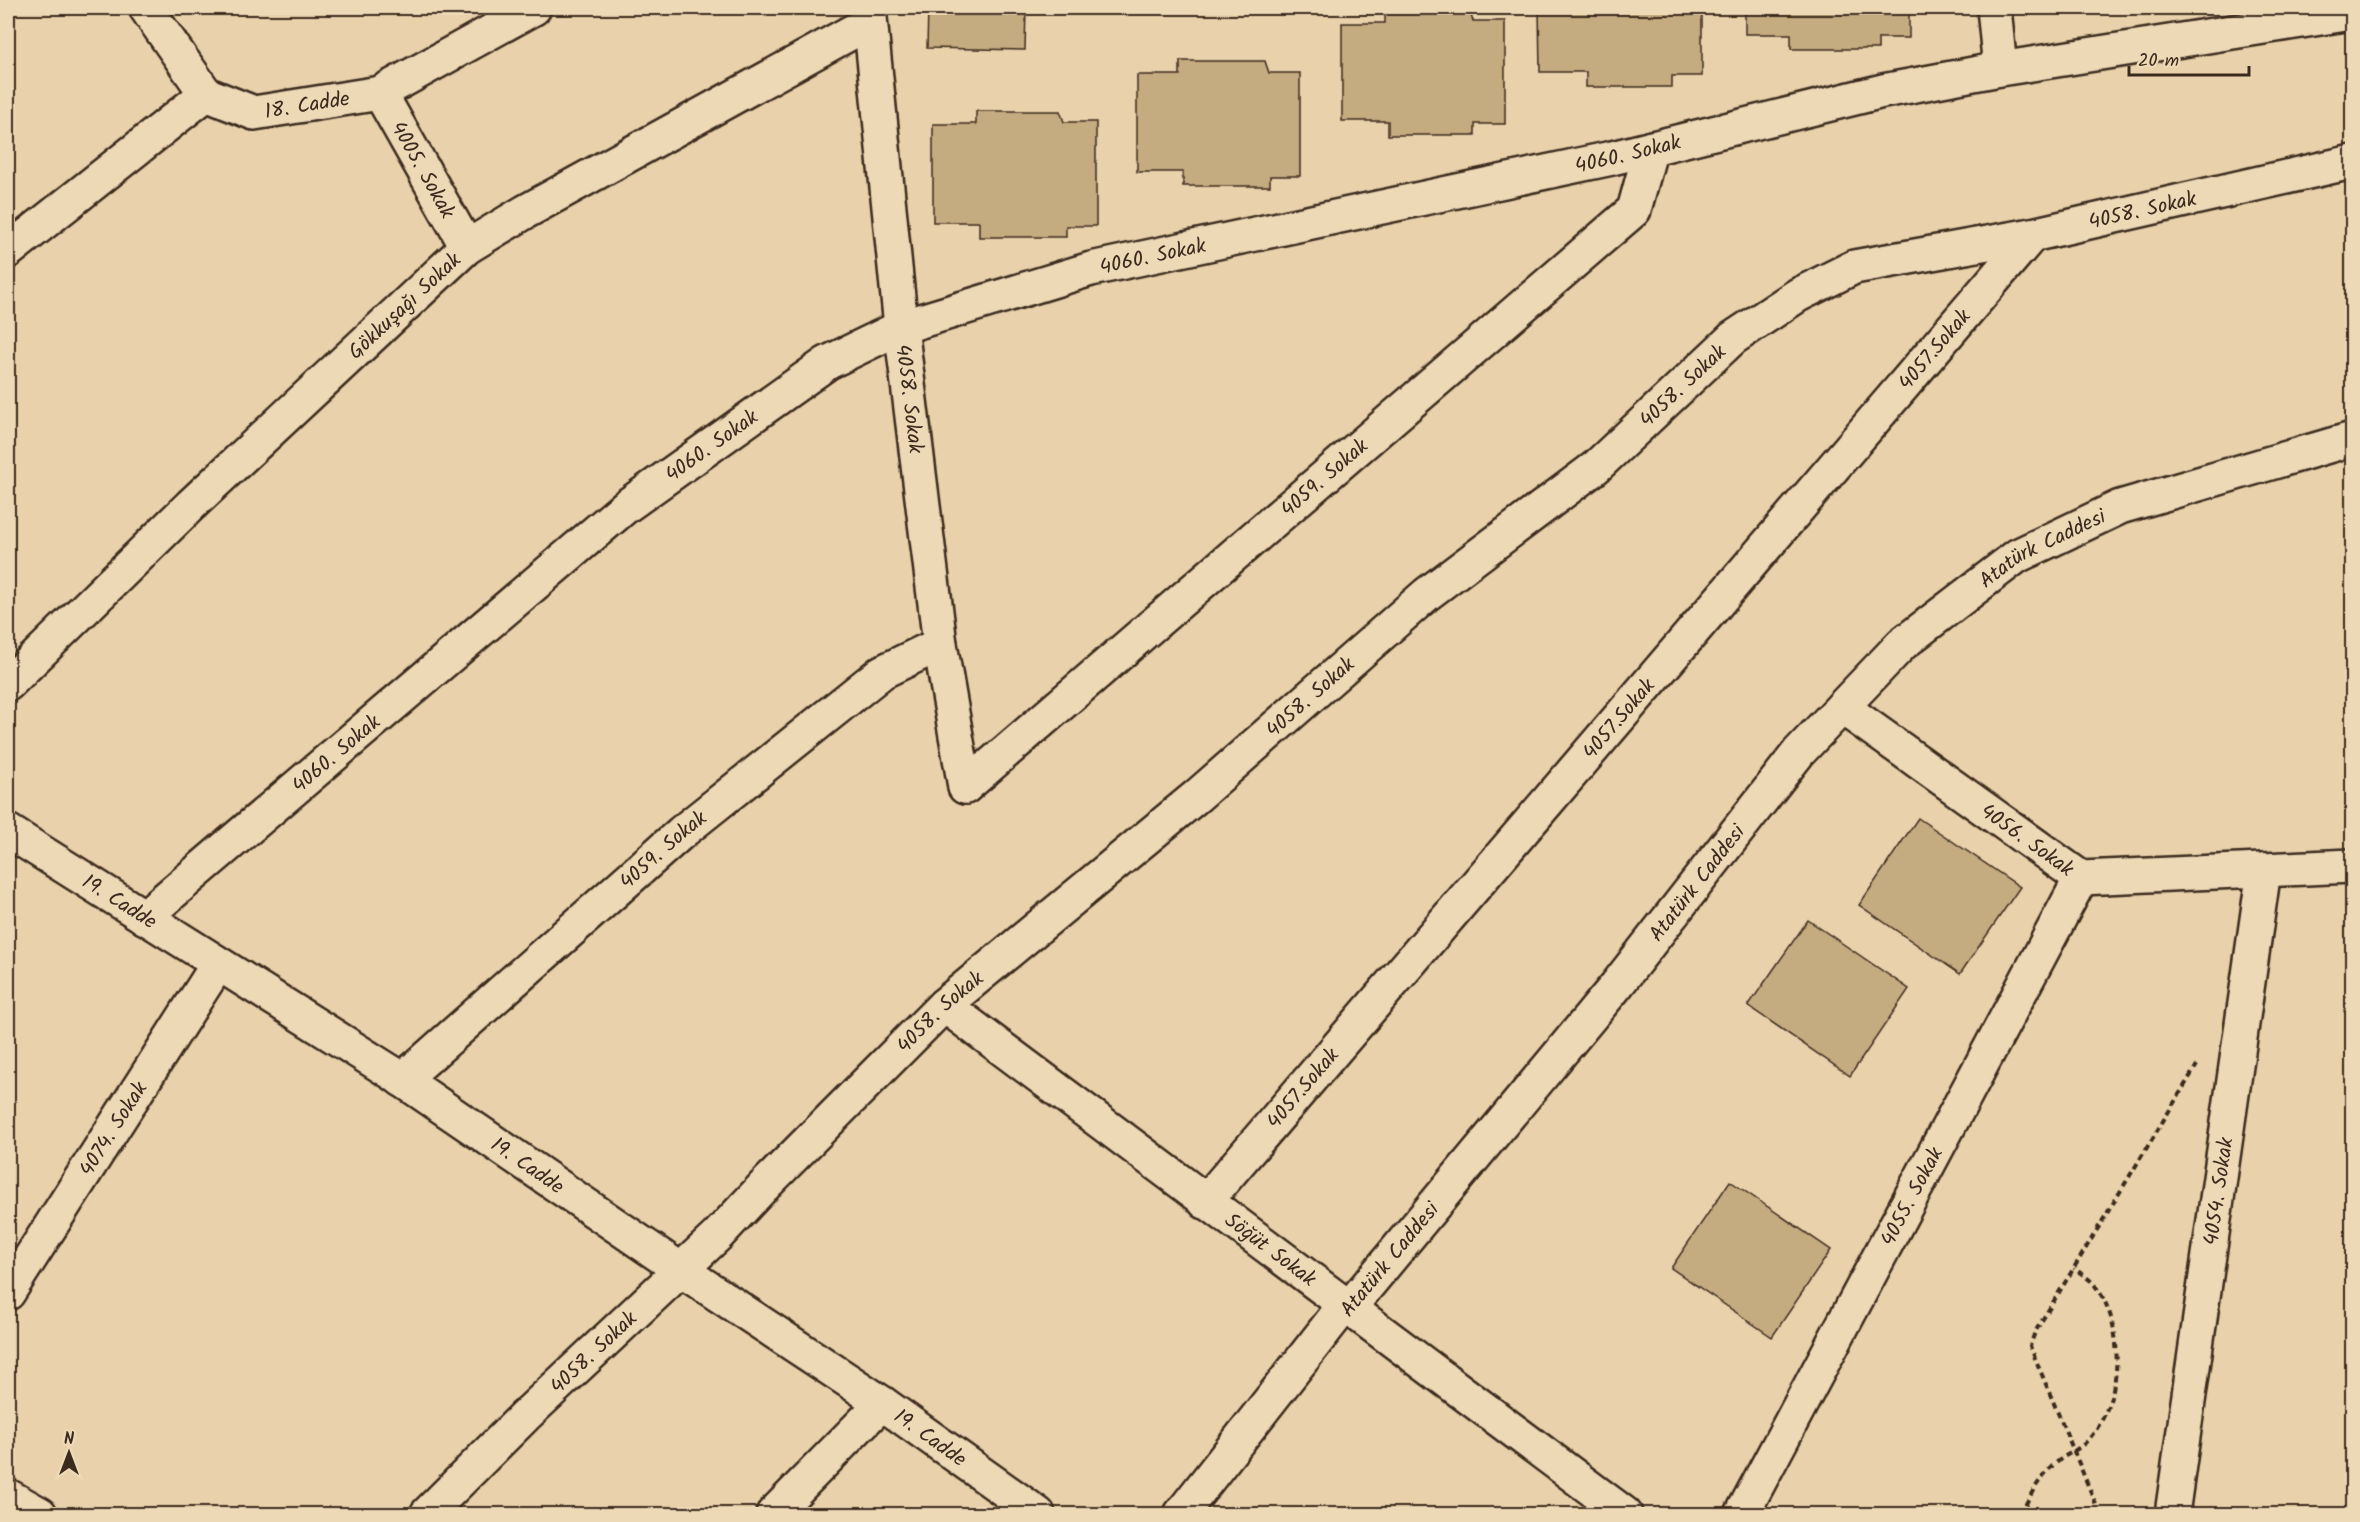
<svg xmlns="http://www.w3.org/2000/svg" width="2360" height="1522" font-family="Kalam,sans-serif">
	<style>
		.building { fill: #c5ab80; stroke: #3b2a1e; stroke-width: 1.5 }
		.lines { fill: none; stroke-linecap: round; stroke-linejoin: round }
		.street-casing { stroke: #3b2a1e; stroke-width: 38 }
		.secondary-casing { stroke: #3b2a1e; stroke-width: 38 }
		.path { stroke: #3b2a1e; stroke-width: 4; stroke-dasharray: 6 4.5; stroke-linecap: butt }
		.street { stroke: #eed9b7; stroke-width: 33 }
		.secondary { stroke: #eed9b7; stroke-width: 33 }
		.labels { text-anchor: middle; stroke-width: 6; stroke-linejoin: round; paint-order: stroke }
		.street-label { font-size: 21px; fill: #3b2a1e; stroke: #eed9b7 }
	</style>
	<rect width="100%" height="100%" fill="#e9d2ab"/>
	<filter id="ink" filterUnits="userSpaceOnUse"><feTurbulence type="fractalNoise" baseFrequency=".0167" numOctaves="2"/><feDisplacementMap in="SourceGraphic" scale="12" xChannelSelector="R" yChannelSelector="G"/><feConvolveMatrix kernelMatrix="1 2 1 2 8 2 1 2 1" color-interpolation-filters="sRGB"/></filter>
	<g filter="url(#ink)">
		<path class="building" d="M928 8H1026L1025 50 927 48Z
			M1539 8H1702V76H1672V87H1586V72H1540Z
			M1745 8H1909V38H1878V49H1791V34H1745Z
			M1385 10H1469L1473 21H1505V124H1475V135H1388V121H1342V23H1385Z
			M1180 61H1265L1269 73H1300V176H1270V186H1183V172H1137V75H1180Z
			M976 111H1060L1064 122H1096V226H1066V237H979V222H933V124H976Z
			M1918 818 2020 887 1960 974 1859 905Z
			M1808 920 1909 989 1850 1076 1748 1006Z
			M1730 1181 1831 1250 1772 1337 1671 1268Z"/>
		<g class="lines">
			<defs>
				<g id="street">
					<path d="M146 8 206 94"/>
					<path id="s1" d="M869 8 901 327 940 644 965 787"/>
					<path d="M1994 8 2000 69"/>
					<path id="s2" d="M380 93 467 247"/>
					<path id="s3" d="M8 251 206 94 254 113 380 93 534 8"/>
					<path id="s4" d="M8 684 191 505 467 247 525 212 870 22"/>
					<path id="s5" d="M1842 707 2081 878 2352 866"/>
					<path id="s6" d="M965 787 1634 210 1651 148"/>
					<path id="s7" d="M144 917 625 507 827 363 901 327 1091 269 1612 158 1883 91 2000 69 2352 13"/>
					<path id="s8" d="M944 1005 1625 1514"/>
					<path id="s9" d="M402 1080 682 832 882 672 940 644"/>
					<path id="s10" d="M1205 1202 2032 235"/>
					<path id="s11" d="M8 1293 218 964"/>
					<path d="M8 1496 40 1514"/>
					<path id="s12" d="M427 1514 525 1416 717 1236 763 1187 944 1005 1197 796 1427 594 1596 467 1733 338 1798 295 1854 267 2032 235 2352 162"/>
					<path d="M773 1514 882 1403"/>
					<path id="s13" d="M1742 1514 2081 878"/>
					<path id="s14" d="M2172 1514 2264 870"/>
				</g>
				<g id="secondary">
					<path id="s15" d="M8 831 394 1074 681 1270 882 1403 1038 1514"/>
					<path id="s16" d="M1181 1514 1337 1315 1348 1309 1616 986 1799 752 1902 644 2017 556 2120 507 2352 439"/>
				</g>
			</defs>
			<use href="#street" class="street-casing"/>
			<use href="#secondary" class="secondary-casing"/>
			<path class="path" d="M2021 1514C2030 1495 2040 1476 2057 1462 2066 1454 2079 1450 2087 1441 2124 1402 2127 1322 2092 1282 2087 1277 2080 1273 2074 1268
				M2100 1514 2030 1346 2035 1332 2197 1065"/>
			<use href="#street" class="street"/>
			<use href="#secondary" class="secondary"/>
		</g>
	</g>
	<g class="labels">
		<g class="street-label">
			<text dy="7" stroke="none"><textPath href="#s3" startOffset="358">18. Cadde</textPath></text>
			<text dy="7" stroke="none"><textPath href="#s7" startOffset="1710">4060. Sokak</textPath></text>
			<text dy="7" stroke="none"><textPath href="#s2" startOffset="88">4005. Sokak</textPath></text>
			<text dy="7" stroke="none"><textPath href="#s12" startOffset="2194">4058. Sokak</textPath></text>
			<text dy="7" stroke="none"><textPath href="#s7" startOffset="1224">4060. Sokak</textPath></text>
			<text dy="7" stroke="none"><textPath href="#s4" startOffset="548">Gökkuşağı Sokak</textPath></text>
			<text dy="7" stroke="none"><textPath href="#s10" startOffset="1122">4057.Sokak</textPath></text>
			<text dy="7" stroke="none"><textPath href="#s12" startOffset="1690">4058. Sokak</textPath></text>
			<text dy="7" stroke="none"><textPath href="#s1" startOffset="393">4058. Sokak</textPath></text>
			<text dy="7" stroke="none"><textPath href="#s7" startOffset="738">4060. Sokak</textPath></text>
			<text dy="7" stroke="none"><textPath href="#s6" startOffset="474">4059. Sokak</textPath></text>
			<text dy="7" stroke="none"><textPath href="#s16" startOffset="1302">Atatürk Caddesi</textPath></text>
			<text dy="7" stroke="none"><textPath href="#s12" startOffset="1204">4058. Sokak</textPath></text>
			<text dy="7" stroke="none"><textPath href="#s10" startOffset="636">4057.Sokak</textPath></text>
			<text dy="7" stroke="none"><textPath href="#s7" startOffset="252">4060. Sokak</textPath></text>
			<text dy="7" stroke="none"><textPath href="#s5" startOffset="228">4056. Sokak</textPath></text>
			<text dy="7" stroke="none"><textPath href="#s9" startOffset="348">4059. Sokak</textPath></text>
			<text dy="7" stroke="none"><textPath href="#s16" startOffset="816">Atatürk Caddesi</textPath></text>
			<text dy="7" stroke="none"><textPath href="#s15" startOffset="132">19. Cadde</textPath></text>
			<text dy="7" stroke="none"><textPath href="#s12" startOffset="718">4058. Sokak</textPath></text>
			<text dy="7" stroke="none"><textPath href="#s10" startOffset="150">4057.Sokak</textPath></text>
			<text dy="7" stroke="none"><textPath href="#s11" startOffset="195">4074. Sokak</textPath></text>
			<text dy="7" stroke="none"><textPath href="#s15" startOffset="618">19. Cadde</textPath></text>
			<text dy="7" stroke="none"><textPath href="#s14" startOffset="326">4054. Sokak</textPath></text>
			<text dy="7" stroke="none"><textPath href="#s13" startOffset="360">4055. Sokak</textPath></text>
			<text dy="7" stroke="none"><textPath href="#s8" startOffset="408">Söğüt Sokak</textPath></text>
			<text dy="7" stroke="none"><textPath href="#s16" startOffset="330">Atatürk Caddesi</textPath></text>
			<text dy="7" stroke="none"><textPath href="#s12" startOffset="232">4058. Sokak</textPath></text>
			<text dy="7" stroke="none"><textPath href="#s15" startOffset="1104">19. Cadde</textPath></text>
		</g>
	</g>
	<rect width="2360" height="1522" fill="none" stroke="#eed9b7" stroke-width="30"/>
	<rect x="15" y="15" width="2330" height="1492" fill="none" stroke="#3b2a1e" stroke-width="2" filter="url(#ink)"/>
	<g transform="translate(69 1453)" stroke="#eed9b7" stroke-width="4.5" paint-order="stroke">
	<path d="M0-4.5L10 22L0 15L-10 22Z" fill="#3b2a1e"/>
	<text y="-9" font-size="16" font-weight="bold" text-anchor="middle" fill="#3b2a1e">N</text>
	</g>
	<path d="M2129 66v9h120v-9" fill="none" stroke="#3b2a1e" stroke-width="3"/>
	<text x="2138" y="66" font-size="18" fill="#3b2a1e" stroke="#eed9b7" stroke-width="4.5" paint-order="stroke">20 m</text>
</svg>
